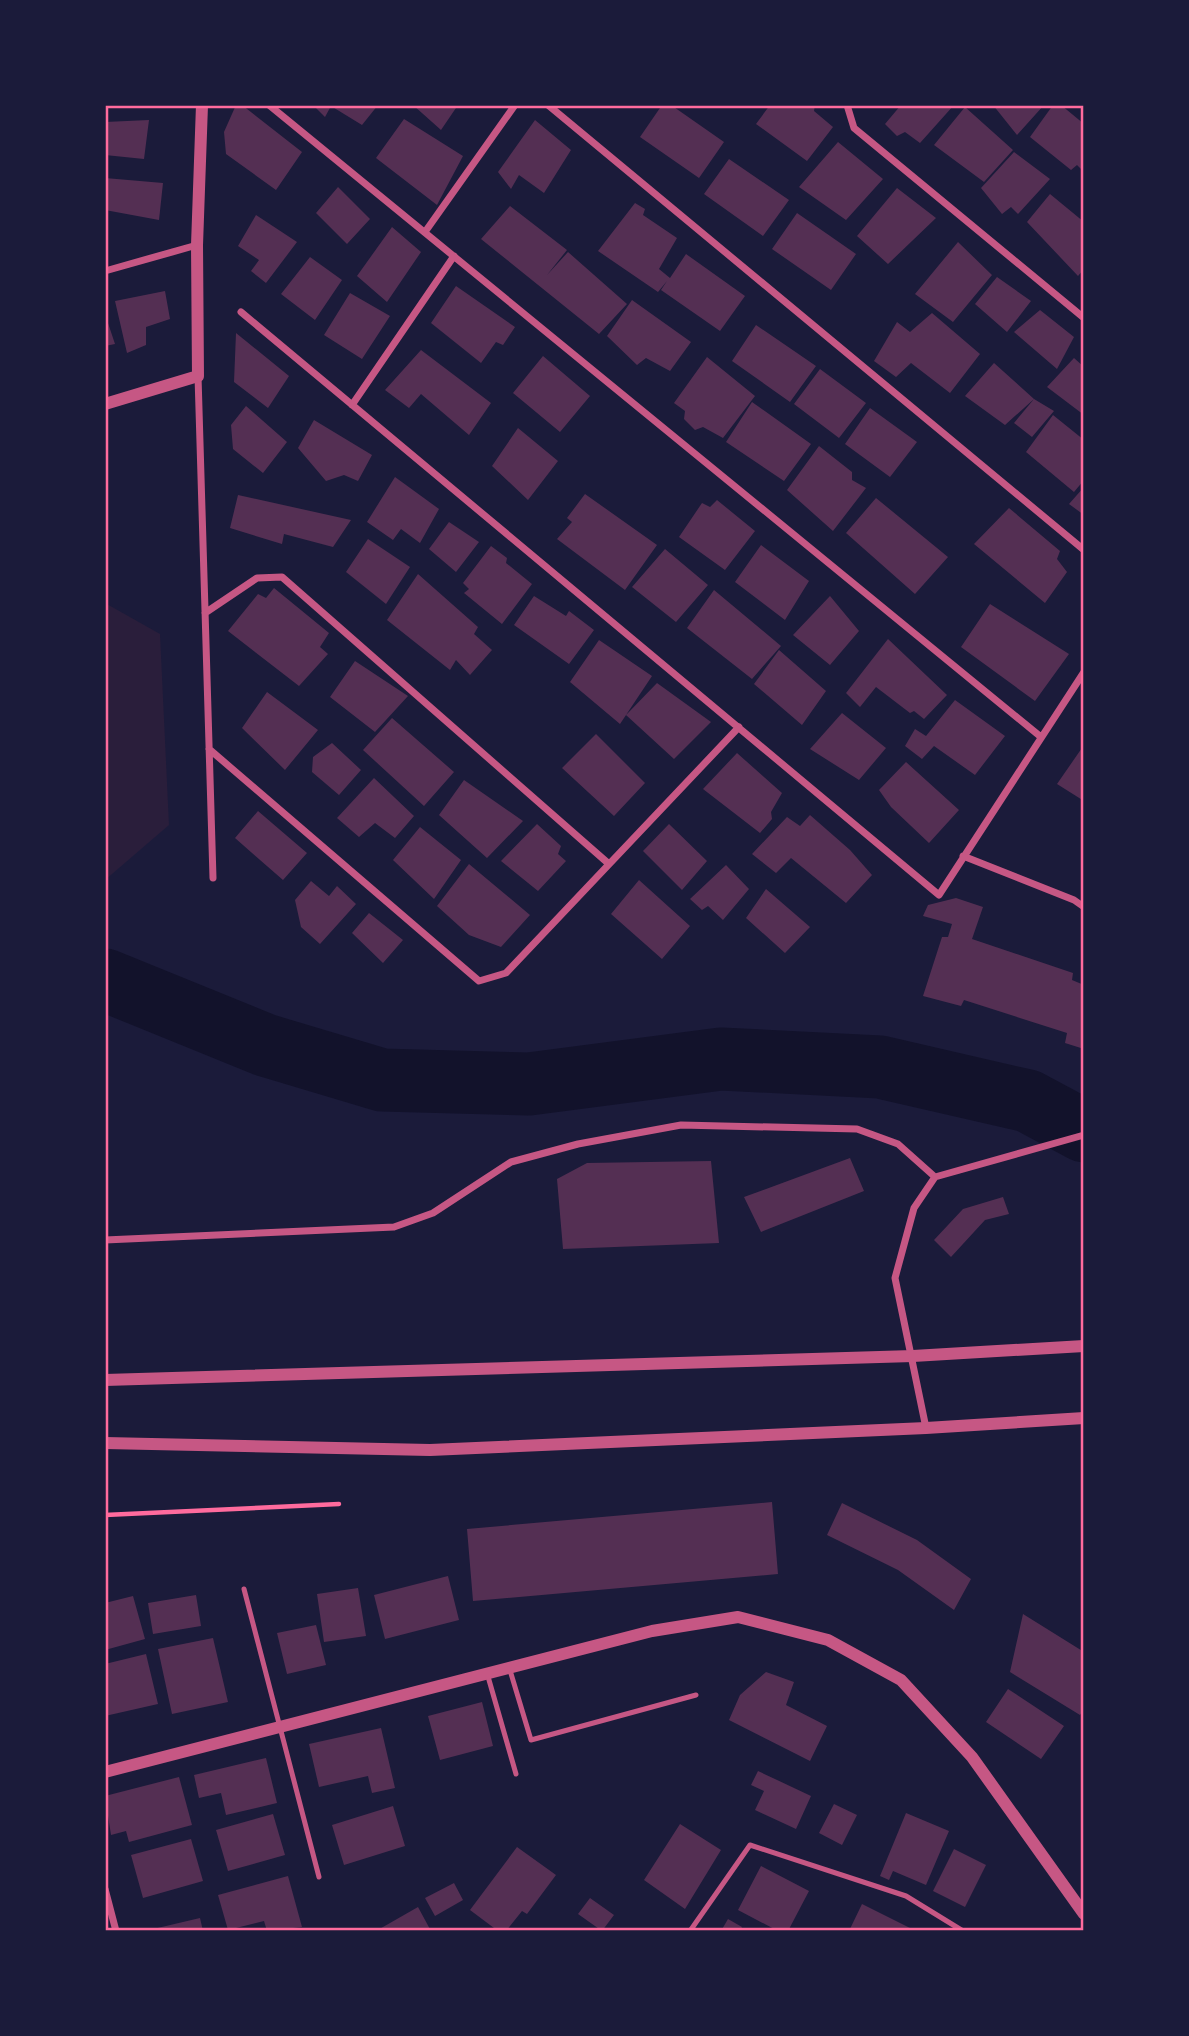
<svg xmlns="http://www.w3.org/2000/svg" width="1189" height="2036" font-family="'Asap Condensed',sans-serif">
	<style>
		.green { fill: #2a1e3b }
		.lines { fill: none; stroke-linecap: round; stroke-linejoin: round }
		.river { stroke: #12122b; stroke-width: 63 }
		.building { fill: #542f53 }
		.path { stroke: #ff6b9d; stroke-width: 4.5 }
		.service { stroke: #c65784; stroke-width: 5 }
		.minor { stroke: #c65784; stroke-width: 7 }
		.tertiary { stroke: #c65784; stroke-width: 12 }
		.neatline { fill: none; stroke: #ff6b9d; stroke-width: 2.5 }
	</style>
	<rect width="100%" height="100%" fill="#1b1b3a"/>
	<path class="green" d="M105 603 160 634 169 825 105 880Z"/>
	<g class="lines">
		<path class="river" d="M105 980 265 1045 382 1080 529 1084 721 1059 880 1067 1028 1101 1084 1131"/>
	</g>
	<path class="building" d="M236 105H242L302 152 276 190 226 154 224 132Z
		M313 105H378L362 125 331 106 325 117Z
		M413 105H458L441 130Z
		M662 105H671L724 142 699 178 640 137Z
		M770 105H815L814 111 833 127 807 161 756 124Z
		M901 105H954L920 143 905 132 897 136 885 124Z
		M993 105H1044L1017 135Z
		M1053 105H1061L1084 124V166L1081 169 1077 165 1071 170 1030 137Z
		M965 107 1013 150 984 182 934 145Z
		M404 119 463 156 437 205 376 158Z
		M149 120 144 159 105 155V122Z
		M535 120 571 150 544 193 519 175 511 189 498 172Z
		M838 142 883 179 846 220 799 187Z
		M1014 152 1050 179 1018 214 1011 207 1002 214 981 188Z
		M729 159 789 200 763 236 704 194Z
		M105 178 163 183 159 220 105 210Z
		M338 187 370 219 347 244 316 213Z
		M897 188 936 218 888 264 857 236Z
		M1050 194 1084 222V269L1078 276 1027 222Z
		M635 203 645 209 643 215 677 238 659 269 670 278 686 254 745 296 720 331 661 290 667 281 658 292 598 251Z
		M510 206 567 250 547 275 568 252 627 304 599 334 481 239Z
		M797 213 856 254 831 290 772 249Z
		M256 215 297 242 266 283 251 271 259 260 238 246Z
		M392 227 421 252 387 302 357 276Z
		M958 242 992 275 953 322 915 294Z
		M310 257 342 280 315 320 281 294Z
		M997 277 1031 301 1007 332 975 304Z
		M456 286 515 327 503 345 496 342 481 363 431 323Z
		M165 291 170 319 146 327V345L127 353 115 301Z
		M350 293 390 316 362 359 324 335Z
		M632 300 691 342 670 371 646 358 637 365 607 336Z
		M1040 310 1074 337 1057 369 1014 332Z
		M932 313 980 354 950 393 911 363 896 377 874 361 897 322 910 332Z
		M105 314 115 344 105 346Z
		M756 325 816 366 790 402 732 361Z
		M236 333 289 376 268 408 234 382Z
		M421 350 491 403 469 435 421 394 409 408 385 390Z
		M543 356 590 396 560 432 513 393Z
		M707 357 755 396 723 438 703 427 695 430 684 419 685 411 674 403Z
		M1074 358 1084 367V415L1047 387Z
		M994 363 1034 399 1054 411 1032 437 1014 423 1034 399 1005 425 965 396Z
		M820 369 866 403 839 438 794 404Z
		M752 402 811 444 784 481 726 442Z
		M246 406 287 442 263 473 233 449 231 425Z
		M870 408 917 442 890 477 845 444Z
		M1053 415 1084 440V480L1074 492 1026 452Z
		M314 420 372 455 358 481 344 475 326 481 298 448Z
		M518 428 558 461 528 500 492 466Z
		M819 446 852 472V480L866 488 833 531 787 490Z
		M395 477 439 509 420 543 401 529 393 540 367 522Z
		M1084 487V515L1069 504Z
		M585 494 657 545 625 590 557 539 572 522 567 518Z
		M238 495 351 520 333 547 284 534 282 544 230 528Z
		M876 498 948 557 915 594 846 533Z
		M717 500 755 531 725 570 679 537 702 503 710 507Z
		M1009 508 1060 551 1057 559 1067 572 1045 603 974 544Z
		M449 522 479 542 456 572 429 549Z
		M368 539 410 567 386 604 346 572Z
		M761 545 809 581 785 620 735 582Z
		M491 546 507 558 506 563 532 584 502 624 464 593 469 589 463 583Z
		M665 549 708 585 676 622 632 587Z
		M418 574 478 627 474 634 492 650 470 675 456 660 450 670 387 620Z
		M274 588 329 633 320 647 328 654 299 686 228 631 258 594 266 598Z
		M714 590 781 646 752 679 687 628Z
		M534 596 566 616 569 611 594 630 569 664 514 625Z
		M830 596 859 631 830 665 793 635Z
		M990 604 1069 654 1035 701 961 647Z
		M888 639 947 695 924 719 914 711 910 713 876 687 860 707 846 693Z
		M599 640 652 676 620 724 570 682Z
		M779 650 826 691 802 725 754 684Z
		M355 661 408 696 375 732 330 697Z
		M657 683 711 722 674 759 626 715Z
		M267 692 318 730 285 770 242 728Z
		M955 700 1005 736 975 775 934 746 922 759 905 746 915 729 926 736Z
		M842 713 886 748 859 780 810 749Z
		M392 718 454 772 424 806 363 750Z
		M596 734 645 783 614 816 562 768Z
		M332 743 361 770 339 795 312 772 313 757Z
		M1084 745V801L1057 784Z
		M737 753 782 793 771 812 772 819 760 833 703 789Z
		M906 762 959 810 929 843 891 807 879 790Z
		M374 778 414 816 395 838 375 823 359 837 337 818Z
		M464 780 523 821 487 858 439 815Z
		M258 811 307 853 283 880 235 838Z
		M810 815 850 850 872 875 846 903 791 858 776 873 752 854 787 817 800 826Z
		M537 824 561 846 558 854 566 861 538 891 501 861Z
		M669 824 707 861 682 890 643 851Z
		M420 827 461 860 434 899 393 860Z
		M469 864 530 915 501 947 469 935 437 906Z
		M726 865 749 889 723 920 708 906 702 910 690 899Z
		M639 880 690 926 662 959 611 914Z
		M311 881 329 896 337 886 356 904 320 944 301 927 295 900Z
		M766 889 810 927 785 953 746 918Z
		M956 898 983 907 972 939 1073 973 1072 980 1084 985V1049L1065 1043 1067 1033 964 1000 961 1006 923 996 942 937H948L952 924 923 916 928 905Z
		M369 913 403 940 383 963 352 933Z
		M850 1158 864 1191 761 1232 744 1197Z
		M711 1161 719 1243 563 1249 557 1179 587 1163Z
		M1003 1197 1009 1214 985 1220 951 1257 934 1240 963 1209Z
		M772 1502 778 1574 473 1601 467 1529Z
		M842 1503 917 1540 971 1579 954 1610 898 1570 827 1535Z
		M448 1576 459 1620 385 1639 374 1595Z
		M358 1588 366 1636 324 1642 317 1594Z
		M196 1595 201 1626 153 1634 148 1603Z
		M133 1596 145 1639 105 1650V1603Z
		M1023 1614 1084 1652V1709L1080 1715 1010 1672Z
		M316 1625 326 1665 287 1674 277 1633Z
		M213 1638 228 1702 172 1714 158 1649Z
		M146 1654 158 1704 105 1716V1664Z
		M766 1672 794 1682 786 1705 827 1726 810 1761 729 1720 740 1695Z
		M1008 1689 1064 1726 1041 1759 986 1722Z
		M482 1702 493 1746 440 1760 428 1716Z
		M381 1728 395 1788 372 1793 368 1776 319 1787 309 1744Z
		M266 1758 277 1803 226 1815 221 1793 199 1798 194 1775Z
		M758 1771 811 1796 796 1829 755 1810 764 1791 751 1785Z
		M179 1777 192 1825 129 1842 126 1831 111 1835 105 1796Z
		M834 1804 857 1815 842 1845 819 1833Z
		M393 1806 405 1846 344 1865 332 1825Z
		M906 1813 949 1831 926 1885 893 1871 889 1880 880 1876Z
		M273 1814 285 1855 228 1871 216 1830Z
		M680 1824 721 1850 685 1909 644 1880Z
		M191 1839 203 1881 143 1898 131 1855Z
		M517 1847 556 1875 527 1914 522 1911 506 1931H498L470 1910Z
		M954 1849 986 1865 965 1907 933 1891Z
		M761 1866 809 1891 788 1931H778L738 1910Z
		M288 1876 302 1927 267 1931 264 1921 228 1930 218 1895Z
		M454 1883 463 1900 435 1916 425 1898Z
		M590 1898 614 1915 602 1931 578 1914Z
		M862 1904 916 1931H849Z
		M418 1907 431 1931H376Z
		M200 1918 203 1931H149V1930Z
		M728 1919 742 1927 740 1931H721Z"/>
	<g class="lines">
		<path class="path" d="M105 1515 339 1504"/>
		<path class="service" d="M244 1589 319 1877
			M509 1667 531 1740 696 1695
			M487 1673 516 1774
			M690 1931 750 1845 906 1896 963 1931"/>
		<path class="minor" d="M269 105 1041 737
			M548 105 1084 550
			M847 105 854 128 1084 318
			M425 232 515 105
			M105 271 197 245
			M241 312 939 895 1084 672
			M198 376 213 878
			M352 405 454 256
			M205 613 257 578 282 577 609 864
			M209 749 479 981 506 973 739 727
			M963 856 1074 900 1084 907
			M105 1240 394 1227 433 1213 511 1162 578 1144 681 1125 857 1129 898 1144 935 1177
			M926 1428 895 1278 914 1208 935 1177 1084 1135
			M105 1889 116 1931"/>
		<path class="tertiary" d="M105 404 198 376 197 245 202 105
			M105 1380 913 1356 1084 1346
			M105 1443 430 1450 926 1428 1084 1418
			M105 1772 652 1631 738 1617 828 1640 901 1680 972 1757 1084 1914"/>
	</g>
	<rect width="1189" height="2036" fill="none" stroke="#1b1b3a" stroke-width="214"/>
	<rect x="107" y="107" width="975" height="1822" class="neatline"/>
</svg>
